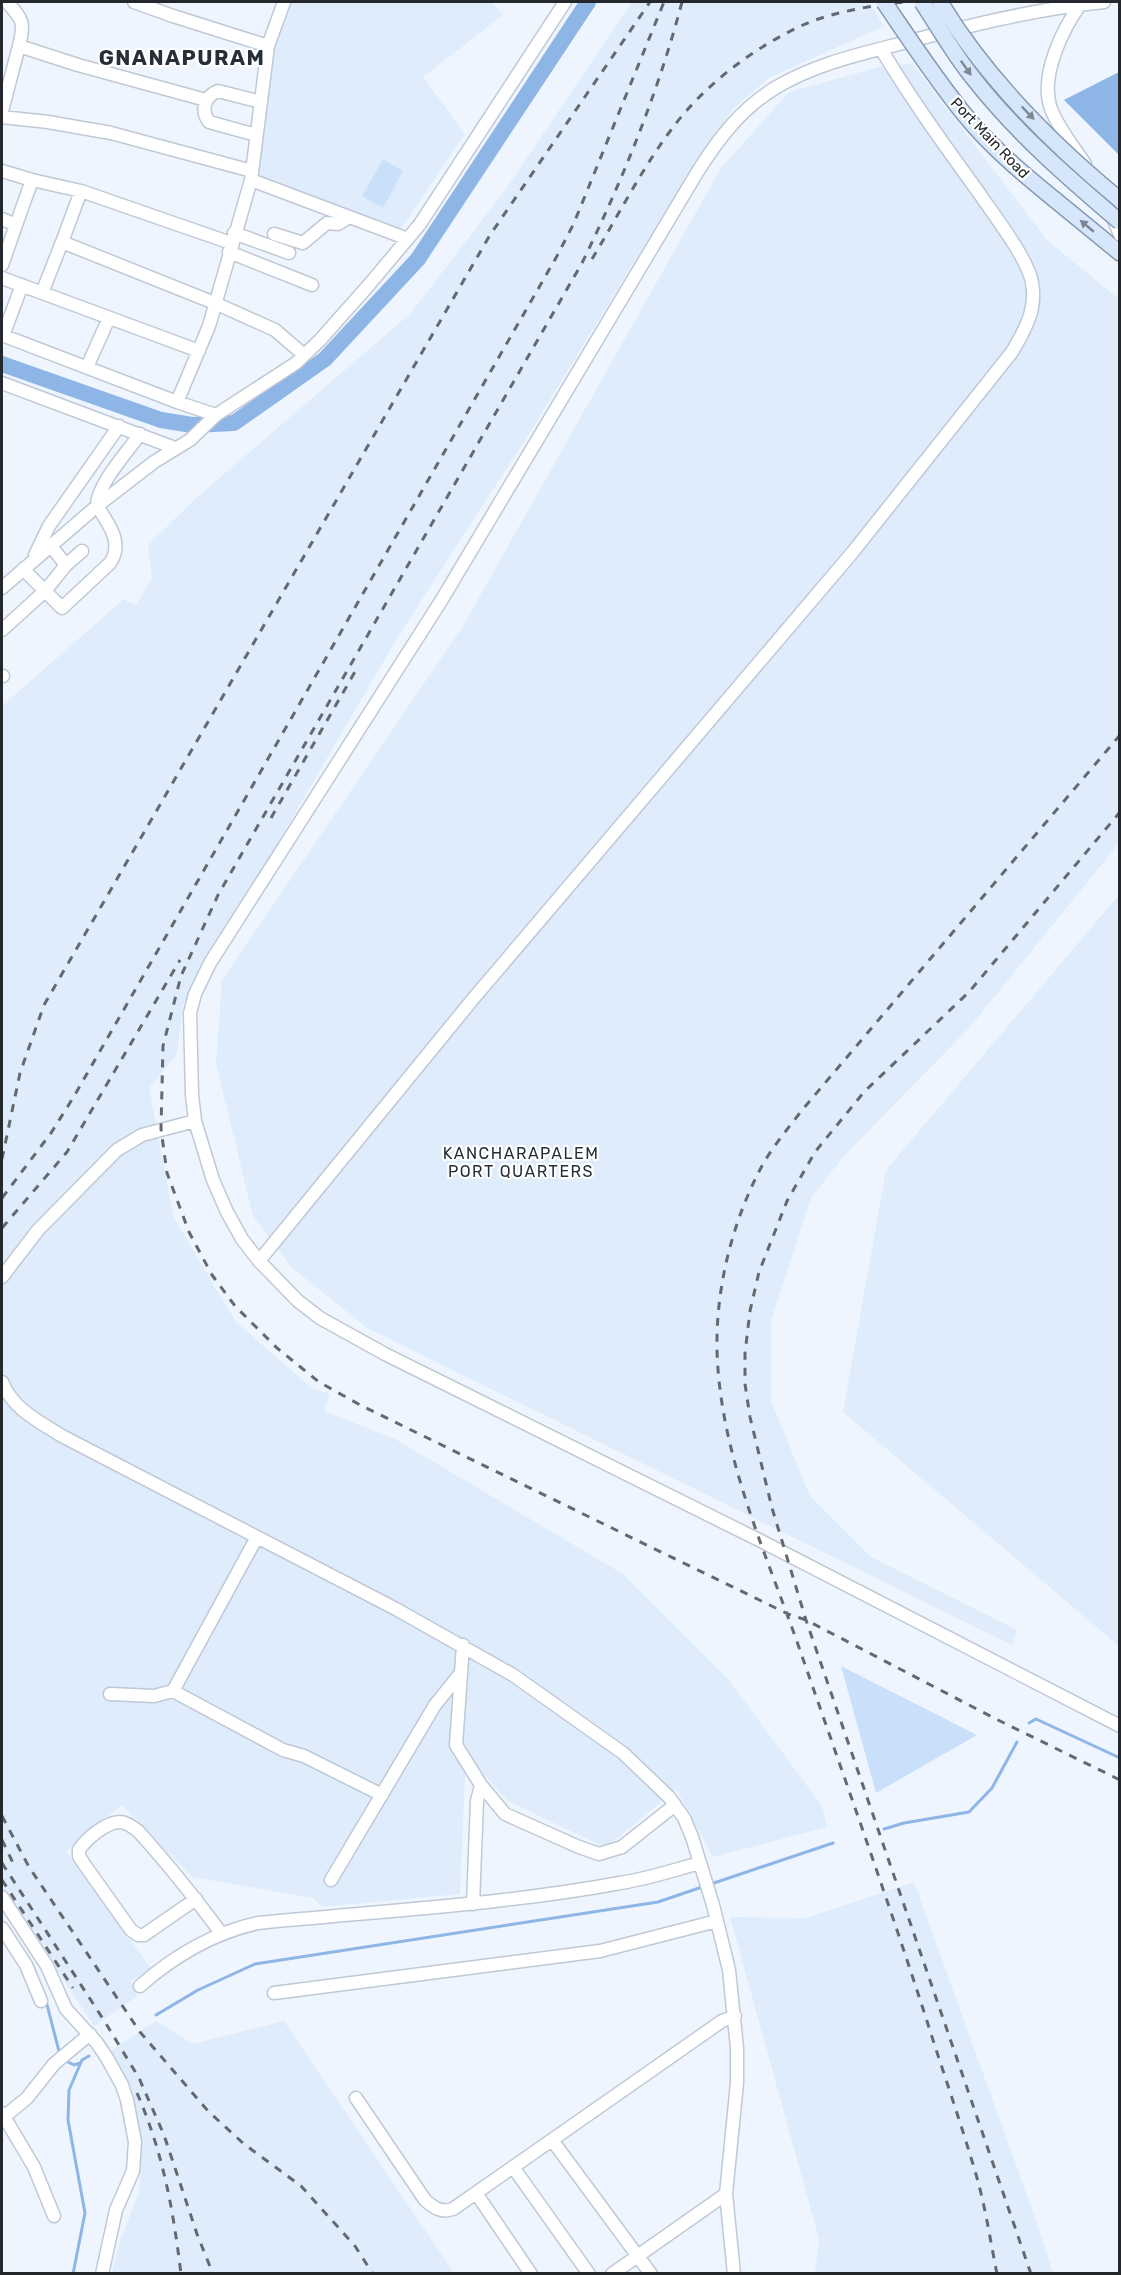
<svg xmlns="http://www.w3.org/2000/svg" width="1121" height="2275" font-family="Rubik,sans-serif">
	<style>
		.built { fill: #dfecfc }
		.green { fill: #cae0fa }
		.water { fill: #8db5e5 }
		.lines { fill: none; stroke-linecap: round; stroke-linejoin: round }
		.stream { stroke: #8db5e5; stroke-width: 3 }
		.river { stroke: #8db5e5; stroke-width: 16 }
		.minor-casing { stroke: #bfc9d6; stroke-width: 15 }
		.major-casing { stroke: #869ab2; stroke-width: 18 }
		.minor { stroke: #fff; stroke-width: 12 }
		.major { stroke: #d6e7fc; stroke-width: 15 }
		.rail { stroke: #64696f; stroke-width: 3; stroke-dasharray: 8 8; stroke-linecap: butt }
		.major-bridge-casing { stroke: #869ab2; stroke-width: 18; stroke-linecap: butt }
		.major-bridge { stroke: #d6e7fc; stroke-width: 15 }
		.oneway { fill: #7d8894 }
		.labels { text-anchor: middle; stroke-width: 4.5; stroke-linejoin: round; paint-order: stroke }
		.street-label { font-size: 15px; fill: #24282d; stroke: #fff }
		.neighbourhood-label { font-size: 16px; letter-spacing: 1.5px; fill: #262e38; stroke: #fff }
		.district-label { font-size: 21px; font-weight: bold; letter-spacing: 1.5px; fill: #262e38; stroke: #fff }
	</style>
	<rect width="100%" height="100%" fill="#eff5fe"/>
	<path class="built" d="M290 2H492L503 15 423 77 465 134 399 232 257 178 273 48Z
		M632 2H869L884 26 769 78 733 109 693 166 529 434 399 635 183 1005 177 1054 149 1088 174 1218 236 1322 312 1388 330 1394 324 1411 395 1439 623 1574 728 1679 822 1806 827 1827 713 1857 676 1789 606 1848 508 1801 481 1772 465 1777 460 1894 322 1907 313 1898 192 1877 122 1805 66 1851 151 1969 131 1981 138 1996 94 2026 2 1886V706L124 599 136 605 152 578 148 545 194 500 411 313 506 189Z
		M913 64 1047 240 1119 299V843L970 1027 843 1157 811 1198 771 1321V1401L810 1496 871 1557 1017 1630 1012 1645 367 1328 291 1267 253 1216 216 1064 222 980 463 626 721 168 789 92 879 67Z
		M1119 895V1646L843 1412 886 1170Z
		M914 1882 1037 2223 1053 2273H815L819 2239 730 1917 806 1918Z
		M156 2021 193 2044 284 2021 454 2273H112L119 2244 139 2192 141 2160 137 2129 109 2052Z"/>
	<path class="green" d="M383 159 403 171 383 208 362 196Z
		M841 1666 977 1735 876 1793Z"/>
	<path class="water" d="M1119 72V155L1064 100Z"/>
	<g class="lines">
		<path class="stream" d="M1029 1723 1036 1719 1120 1758
			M884 1829 904 1823 969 1812 992 1788 1017 1742
			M711 1884 833 1843
			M46 2001 60 2055
			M156 2015 198 1990 255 1964 658 1902 705 1886
			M64 2060 74 2065 80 2063
			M73 2274 85 2213 68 2120 69 2090 82 2060 89 2056"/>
		<path class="river" d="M2 364 161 420 192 425 234 423 325 359 418 259 588 2"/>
		<defs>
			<path id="minor" d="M7 2C23 20 25 22 19 46
				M1082 2C1063 28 1039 76 1051 109 1059 129 1073 146 1085 164
				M1104 2C1034 9 967 26 899 44 856 55 813 65 775 88 741 109 719 138 698 171L441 601 210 963 195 994 190 1013 192 1095 195 1121 213 1180 227 1212 242 1239 259 1261 298 1301 320 1318 385 1354 761 1541 1120 1726
				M268 46 284 2
				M2 111 19 46 78 65 206 100
				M2 117 48 122 111 133 252 171
				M256 135 209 122C200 110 205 96 218 91L261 102
				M2 171 32 180 16 225
				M32 180 81 191
				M251 180 408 239
				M1097 184 1105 198 1120 235
				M2 219 16 225 2 265
				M234 233 289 253
				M274 234 303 243 327 223 338 224 349 217
				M62 242 81 191 231 243
				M229 252 312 285
				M2 278 199 351
				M42 293 62 242 217 304 275 330 304 355
				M2 335 177 402
				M3 336 22 285
				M87 367 109 318
				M2 383 175 448
				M216 415 296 363 320 340 368 286 420 224 565 2
				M50 545 66 565
				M35 555 49 526 119 426
				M23 569 62 608 110 563C124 543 108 523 97 506 96 486 128 451 140 434
				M2 588 97 506 154 462 190 440 216 415 177 402 209 326 251 180 268 46 173 16 134 2
				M2 630 45 591 66 565 82 551
				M2 676H3
				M259 1261 473 999 852 553 1012 352C1025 330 1037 309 1032 283 1029 260 993 214 979 193 945 146 911 99 881 49
				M2 1277 38 1230 117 1150 142 1135 195 1121
				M2 1382C13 1409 38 1421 62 1436L396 1609 513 1675 623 1753 669 1797 684 1818 692 1837 713 1905 729 1970 737 2048V2083L726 2194 734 2274
				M463 1645 456 1745 481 1785 505 1814 579 1847 599 1854 622 1847 675 1805
				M173 1691 283 1750 304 1756 382 1795
				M110 1694 154 1696 173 1691 257 1537
				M331 1880 435 1705 460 1674
				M2 1897 47 1966 66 2009 97 2043 107 2058 122 2085 127 2100 135 2142 133 2171 116 2210 102 2274
				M196 1899 144 1935H138L131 1930 84 1864 79 1856V1850C86 1839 106 1822 120 1822 127 1822 132 1827 138 1831 168 1864 195 1898 221 1933
				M473 1904 477 1801 481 1785
				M2 1928 26 1965 41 2001
				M140 1986C174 1956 213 1933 258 1923 379 1911 500 1905 620 1883 647 1879 674 1870 700 1863
				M274 1993 600 1951 717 1921
				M356 2098 425 2200C434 2208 441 2213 453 2209L722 2021 735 2016
				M2 2113 34 2167 54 2216
				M4 2117 27 2098 54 2064 90 2034
				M552 2140 651 2274
				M513 2167 589 2274
				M476 2193 531 2274
				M612 2274 726 2194"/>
			<path id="major" d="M1054 199 1120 253"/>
		</defs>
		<use href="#minor" class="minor-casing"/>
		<use href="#major" class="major-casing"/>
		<use href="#minor" class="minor"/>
		<use href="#major" class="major"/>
		<path class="rail" d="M682 2C658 93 623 179 582 263L218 895 181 976 163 1046 161 1129 167 1173 189 1232 212 1275 235 1306 277 1348 319 1382 362 1406 788 1614 806 1620 994 1718 1120 1780
			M592 259C618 216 641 170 671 130 704 85 753 48 803 25 832 12 874 5 905 2
			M271 818 356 670
			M2 1159 20 1073 44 1005 490 235 650 2
			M2 1198 51 1133 73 1098 557 256 574 223 664 2
			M2 1228 67 1152 180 960
			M2 1816 29 1867 140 2032 208 2111 244 2144 301 2186 355 2246 373 2274
			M2 1840 13 1863
			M2 1863 105 2022 139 2078 164 2135 197 2234 213 2274
			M2 1880 73 1988
			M137 2093C163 2153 173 2208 181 2274
			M997 2274C990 2239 985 2204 975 2171 960 2120 942 2069 926 2018 887 1897 844 1777 802 1656 768 1557 719 1455 717 1348 716 1286 733 1219 763 1164 774 1145 789 1127 803 1109L1120 735
			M1031 2274 806 1620 772 1508 750 1417 745 1384V1353L750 1311 759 1272 787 1201 815 1152 864 1092 969 992 1120 812"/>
		<defs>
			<path id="major-bridge" d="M884 2C910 40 935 78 964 114 990 146 1022 173 1054 199
				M922 2C938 26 952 51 970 74 1013 130 1066 176 1120 222
				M940 2C985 77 1052 144 1120 200"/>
		</defs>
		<use href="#major-bridge" class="major-bridge-casing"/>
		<use href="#major-bridge" class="major-bridge"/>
	</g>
	<defs><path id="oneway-solid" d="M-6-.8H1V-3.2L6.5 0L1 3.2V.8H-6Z" transform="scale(1.5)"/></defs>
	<g class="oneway">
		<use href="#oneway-solid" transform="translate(966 68) rotate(55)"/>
		<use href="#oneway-solid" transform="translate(1028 113) rotate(46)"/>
		<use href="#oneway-solid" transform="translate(1087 226) rotate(-140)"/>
	</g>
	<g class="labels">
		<g class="street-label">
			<text transform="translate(990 138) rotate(46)" y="5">Port Main Road</text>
		</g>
		<g class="neighbourhood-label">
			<text x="521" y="1159">KANCHARAPALEM<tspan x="521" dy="18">PORT QUARTERS</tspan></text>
		</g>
		<g class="district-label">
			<text x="182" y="65">GNANAPURAM</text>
		</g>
	</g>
	<rect width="1121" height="2275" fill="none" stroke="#24282d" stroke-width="6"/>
</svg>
